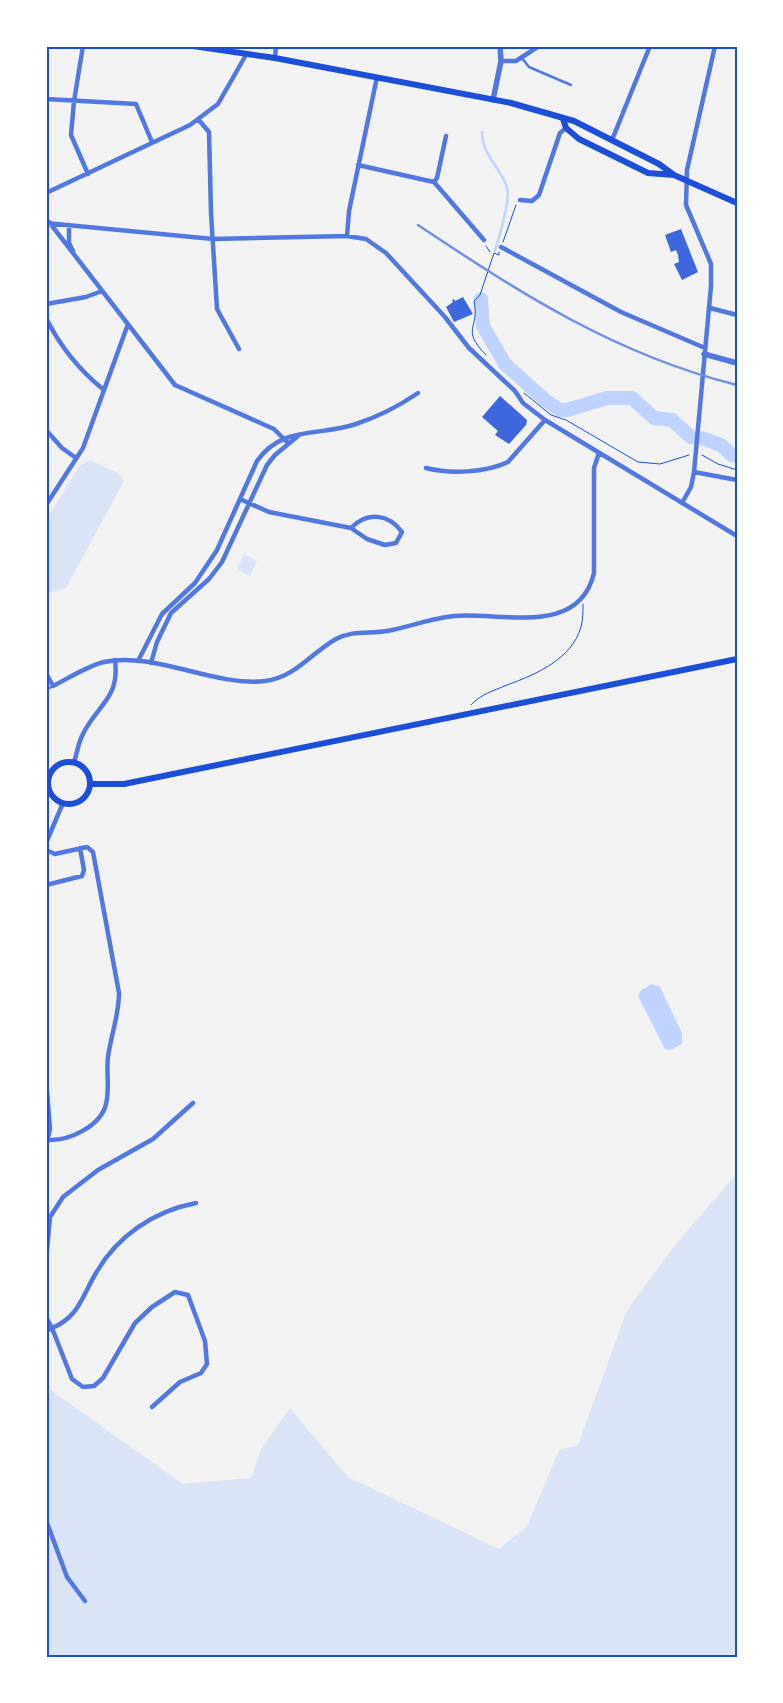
<svg xmlns="http://www.w3.org/2000/svg" width="783" height="1703" font-family="Karla,sans-serif">
	<style>
		.green { fill: #dbe4f7 }
		.water { fill: #bfd3fe }
		.lines { fill: none; stroke-linecap: round; stroke-linejoin: round }
		.stream { stroke: #bfd3fe; stroke-width: 2.5 }
		.river { stroke: #bfd3fe; stroke-width: 14 }
		.building { fill: #3d67dc }
		.path { stroke: #1d4ed8; stroke-width: 1 }
		.service { stroke: #5277de; stroke-width: 2.5 }
		.minor { stroke: #5277de; stroke-width: 4.5 }
		.tertiary { stroke: #5277de; stroke-width: 5.5 }
		.secondary { stroke: #1d4ed8; stroke-width: 6 }
		.rail { stroke: #7290e2; stroke-width: 2.5 }
		.neatline { fill: none; stroke: #1d4ed8; stroke-width: 2 }
	</style>
	<rect width="100%" height="100%" fill="#f2f2f2"/>
	<path class="green" d="M90 460 118 473 124 481 66 588 46 594V520L79 466Z
		M244 554 257 561 250 576 237 569Z
		M737 1173V1657H46V1387L183 1484 251 1478 261 1449 290 1408 348 1477 499 1549 527 1526 559 1450 578 1445 627 1310 675 1245Z"/>
	<path class="water" d="M652 984 660 987 682 1033V1044L670 1050 665 1049 638 996 641 990Z"/>
	<g class="lines">
		<path class="stream" d="M482 132C482 155 500 167 507 187 511 200 499 237 495 251"/>
		<path class="river" d="M481 299 483 326 505 364 545 400 560 410H567L607 398H632L654 418 672 420 691 437
			M702 438 721 445 732 455 737 456"/>
	</g>
	<path class="building" d="M681 229 698 272 682 280 674 264 679 262 678 255 676 250 671 252 665 235Z
		M463 297 473 314 454 322 446 307 453 302 452 300 454 299 455 301Z
		M500 396 527 420 526 425 509 444 495 435 498 431 482 417Z"/>
	<g class="lines">
		<path class="path" d="M503 242 516 205
			M486 246 490 252
			M486 355C460 328 480 330 474 301L480 295 494 253 499 255V252
			M524 393 551 415 566 420 638 462 660 464 689 455
			M702 455 718 464 737 470
			M471 705C481 694 493 691 507 685 535 675 572 659 581 627 583 620 583 611 583 604"/>
		<path class="service" d="M521 57 529 67 571 85
			M46 690 53 686"/>
		<path class="minor" d="M83 46 74 101 71 135 88 174
			M275 58 276 46
			M501 61H516L539 46
			M46 99 136 104 152 142
			M198 119 209 132 211 213 217 309 239 349
			M612 140 650 46
			M358 165 434 182 484 240
			M434 182 437 178 446 136
			M46 193 190 125 218 104 247 53
			M520 200 532 201 539 195 560 133 566 128
			M49 222 175 385 274 429 288 443
			M46 223 213 239 347 236 366 239 386 253 445 317 469 348 515 391 523 403 545 420 737 536
			M69 225V243L73 251
			M347 236 349 211 377 77
			M501 247 621 312 705 348
			M46 304 86 297 102 291
			M710 308 737 315
			M46 318C60 346 79 370 104 390
			M46 430 62 448 76 458
			M426 468C450 474 485 473 508 462L545 420
			M694 472 737 480
			M240 499 269 512 351 528 367 539 385 545 396 543 402 532C389 514 367 511 351 528
			M682 503 691 487 694 472 711 286V264L686 205 687 170 715 46
			M46 505 83 448 128 324
			M138 661 162 614 195 583 217 550 257 461C282 425 318 437 356 424 377 417 399 406 418 393
			M151 663 157 642 171 613 209 579 222 562 267 465 275 455 298 436
			M46 673 53 686C69 678 87 666 104 662 154 651 214 687 265 681 296 677 311 653 336 639 353 630 369 634 387 631 409 627 432 618 454 616 502 612 579 637 594 573V468L599 453
			M74 762C77 754 78 744 82 736 96 705 120 700 115 660
			M46 843 63 803
			M46 850 55 854 87 847 93 852 119 993C119 1015 111 1035 108 1057 106 1072 110 1089 106 1104 101 1126 69 1141 48 1140
			M46 885 82 876 84 870 80 848
			M46 1079 50 1129 46 1146
			M46 1261 50 1217 63 1197 98 1170 153 1139 193 1103
			M46 1317 52 1328 46 1331
			M152 1407 180 1382 201 1373 207 1364 205 1341 188 1295 175 1292 152 1307 135 1323 103 1378 94 1386 83 1387 72 1379 52 1328C79 1317 82 1296 96 1273 117 1236 154 1211 196 1203
			M46 1520 67 1577 85 1601"/>
		<path class="tertiary" d="M493 100 501 61 500 46
			M704 354 737 363"/>
		<path class="secondary" d="M193 46 275 58 511 103 574 121 659 164 674 175 737 203
			M563 119 566 128 579 139 648 173 674 175
			M48 783a21 21 0 1 1 42 0a21 21 0 1 1-42 0Z
			M90 784H124L737 659"/>
		<path class="rail" d="M418 225C520 293 616 355 737 385"/>
	</g>
	<rect width="783" height="1703" fill="none" stroke="#ffffff" stroke-width="95"/>
	<rect x="48" y="48" width="688" height="1608" class="neatline"/>
</svg>
